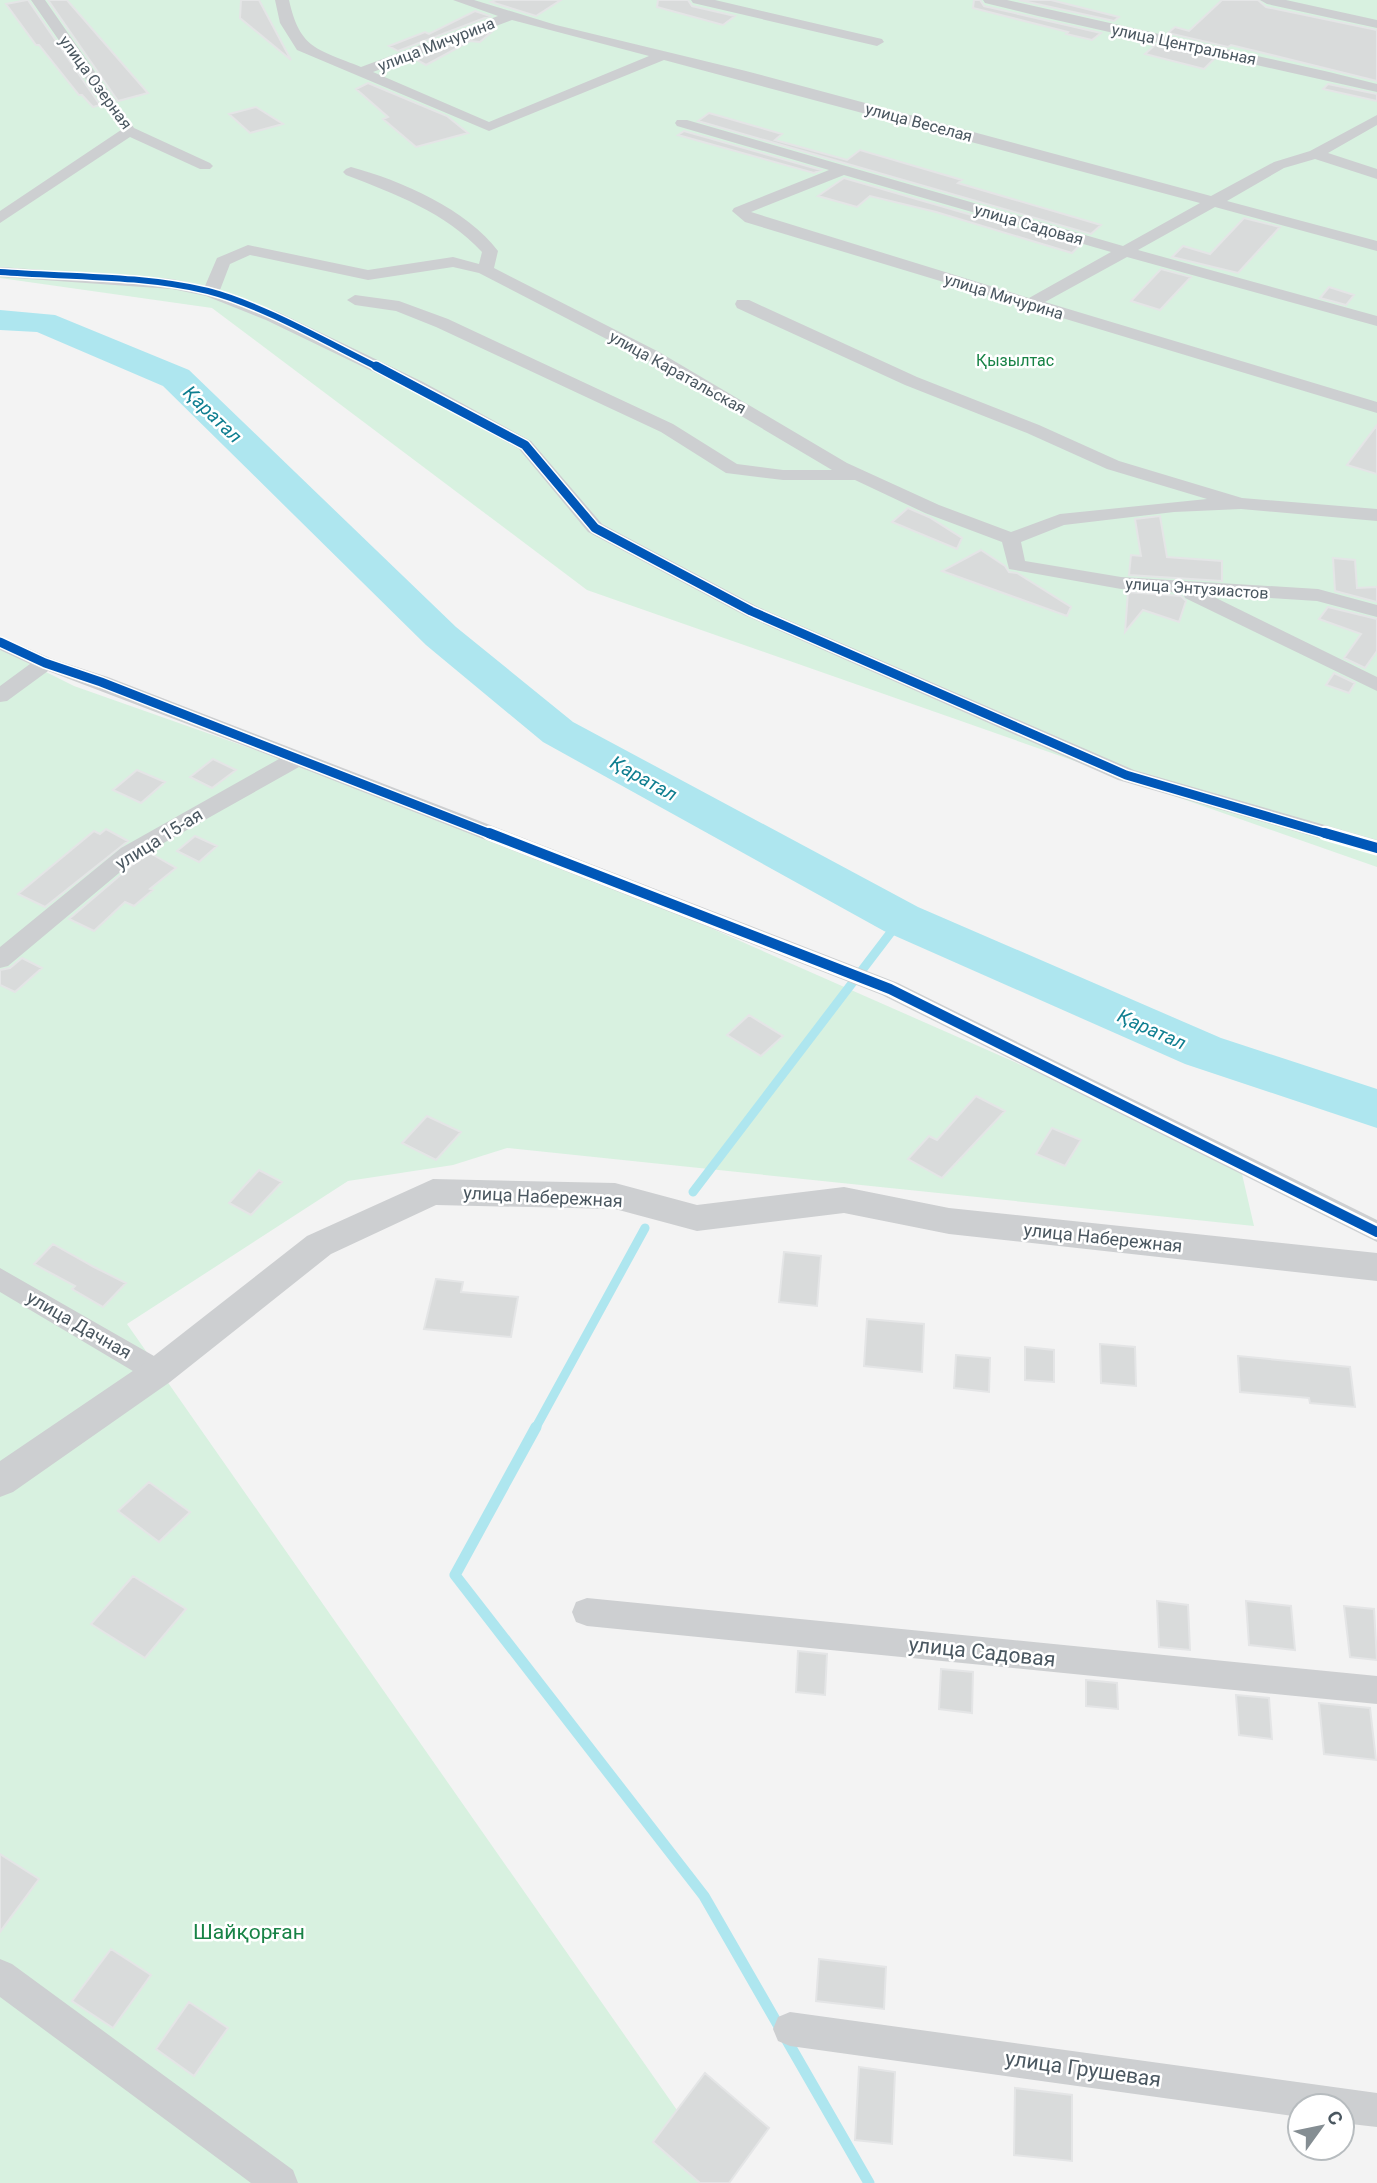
<svg xmlns="http://www.w3.org/2000/svg" width="1377" height="2183" font-family="Roboto,sans-serif">
	<style>
		.green { fill: #d8f1e0 }
		.lines { fill: none; stroke-linecap: round; stroke-linejoin: round }
		.stream-far1 { stroke: #aee6ef; stroke-width: 9 }
		.stream { stroke: #aee6ef; stroke-width: 11 }
		.river { fill: #aee6ef; fill-rule: evenodd }
		.building { fill: #d9dbdb; stroke: #e4e5e6; stroke-width: 2 }
		.minor { fill: #cdcfd1; fill-rule: evenodd }
		.tertiary { fill: #cdcfd1; fill-rule: evenodd }
		.cycleway-far2-casing { stroke: #fff; stroke-width: 9 }
		.cycleway-far1-casing { stroke: #fff; stroke-width: 12 }
		.cycleway-casing { stroke: #fff; stroke-width: 15 }
		.cycleway-far2 { stroke: #0057b8; stroke-width: 6 }
		.cycleway-far1 { stroke: #0057b8; stroke-width: 9 }
		.cycleway { stroke: #0057b8; stroke-width: 10 }
		.labels { text-anchor: middle; stroke-width: 5; stroke-linejoin: round; paint-order: stroke }
		.far-street-label { font-size: 16px; fill: #4a5760; stroke: #fff }
		.far-park-label { font-size: 16px; fill: #188346; stroke: #fff }
		.street-label { font-size: 18px; fill: #4a5760; stroke: #fff }
		.water-label { font-size: 19px; font-style: italic; fill: #0e7e90; stroke: #fff }
		.near-street-label { font-size: 21px; fill: #4a5760; stroke: #fff }
		.near-park-label { font-size: 21px; fill: #188346; stroke: #fff }
	</style>
	<rect width="100%" height="100%" fill="#f3f3f3"/>
	<path class="green" d="M0 0H1377V867L587 590 212 308 0 278Z
		M0 649 74 686 511 840 1239 1161 1254 1226 507 1148 453 1165 348 1181 127 1324 728 2183H0Z"/>
	<g class="lines">
		<path class="stream-far1" d="M693 1192 901 919
			M535 1429 645 1228"/>
		<path class="stream" d="M536 1427 455 1575 704 1896 869 2183"/>
		<path class="river" d="M0 310 55 315 189 370 456 627 573 722 918 907 1221 1038 1377 1089V1128L1185 1064 884 931 543 742 426 645 163 386 37 332 0 330Z"/>
	</g>
	<path class="building" d="M27 0H28L100 105 93 107 82 95H79L39 45H36L6 4Z
		M48 0H67L148 93 118 101Z
		M241 0H259L291 60 240 18Z
		M496 0H561L536 16 491 2Z
		M658 0H688L692 6 735 16 723 25 657 7Z
		M974 0H980L984 6 1101 33 1092 40 1066 34 1068 32 973 8Z
		M1019 0H1051L1119 17 1114 21Z
		M1222 0H1258L1266 7 1377 30V81L1231 45 1228 47 1168 33 1175 27 1189 31Z
		M475 11 490 16 398 51 389 46 425 32 429 34Z
		M495 29 480 42 470 41 426 65 415 59Z
		M1155 45 1215 58 1204 69 1145 54Z
		M368 83 447 116 468 133 416 147 383 119 388 117 356 89Z
		M1328 84 1377 94V101L1323 89Z
		M256 107 283 124 250 133 229 114Z
		M709 113 782 134 775 140 847 160 860 150 962 180 958 183 1101 225 1091 234 698 121Z
		M684 131 821 170 814 173 678 135Z
		M844 178 1079 246 1072 253 936 212 870 196 857 207 818 196Z
		M1244 218 1280 227 1238 273 1172 257 1183 246 1210 254Z
		M1161 269 1191 277 1160 310 1131 301Z
		M1329 287 1354 295 1346 305 1320 298Z
		M1377 425V474L1347 465Z
		M908 508 929 517 962 538 957 549 892 522Z
		M1160 516 1167 557 1222 561V581L1129 575 1131 555 1141 556 1135 519Z
		M981 550 1005 566 1009 572 1017 573 1071 607 1067 616 942 571Z
		M1333 558 1355 560 1357 588 1377 587V602L1335 591Z
		M1128 592 1181 596 1186 601 1179 622 1143 610 1125 632Z
		M1328 607 1377 619V651L1365 668 1344 658 1361 634 1319 619Z
		M1334 673 1355 683 1349 693 1326 685Z
		M213 759 236 770 212 788 190 777Z
		M137 770 165 782 141 803 113 790Z
		M106 829 128 841 45 907 18 894 94 831 100 834Z
		M195 836 217 846 199 862 177 851Z
		M150 853 176 868 150 889 153 890 134 906 125 902 94 931 69 919 138 860Z
		M22 958 42 968 15 992 0 985V970L10 968Z
		M749 1015 783 1036 761 1056 727 1035Z
		M976 1096 1005 1111 942 1178 908 1159 929 1136 937 1140Z
		M427 1116 461 1132 436 1160 402 1143Z
		M1052 1128 1081 1140 1065 1166 1036 1154Z
		M259 1170 282 1182 251 1215 229 1203Z
		M53 1244 94 1267 126 1283 103 1307 72 1289 75 1286 34 1264Z
		M784 1252 821 1256 817 1306 779 1302Z
		M436 1279 463 1282 461 1292 518 1297 511 1337 424 1329Z
		M867 1319 924 1324 922 1372 864 1366Z
		M1100 1344 1135 1347 1136 1386 1101 1383Z
		M1025 1347 1054 1350V1382L1025 1380Z
		M956 1355 990 1358 989 1392 954 1388Z
		M1238 1356 1350 1367 1355 1407 1310 1403 1309 1398 1240 1392Z
		M149 1482 190 1512 159 1542 118 1511Z
		M133 1576 186 1609 145 1658 91 1624Z
		M1157 1601 1188 1605 1190 1650 1159 1647Z
		M1246 1601 1291 1606 1295 1650 1249 1645Z
		M1344 1606 1374 1609 1377 1660 1350 1657Z
		M798 1651 827 1654 825 1695 796 1692Z
		M941 1669 973 1672 972 1713 939 1709Z
		M1086 1680 1117 1683 1118 1709 1086 1706Z
		M1236 1695 1269 1698 1272 1739 1239 1735Z
		M1319 1703 1370 1708 1376 1760 1324 1754Z
		M0 1854 39 1879 0 1932Z
		M111 1949 151 1975 113 2028 72 2001Z
		M819 1959 886 1967 884 2009 816 2001Z
		M189 2002 228 2028 194 2076 156 2049Z
		M859 2067 895 2072 892 2144 855 2140Z
		M705 2073 769 2128 729 2183H700L653 2142Z
		M1015 2088 1072 2095V2161L1014 2155Z"/>
	<g class="lines">
		<path class="minor" d="M31 0H45L134 128 210 163 213 166 210 169H200L130 137 0 223V211L121 130Z
			M275 0H289C300 50 318 49 361 67L498 16 453 0H474L556 25 746 71 1211 196 1274 162 1310 151 1377 115V125L1328 153 1377 169V179L1315 159 1284 168 1227 201 1377 241V251L1215 207 1138 250 1377 316V326L1127 257 1045 302 1377 402V413L745 222 732 211 734 208 829 170 677 126 675 123 677 120H687L1123 246 1200 203 664 60 489 131 297 50 280 23ZM512 20 649 56 489 122 373 72ZM844 175 1111 252 1029 298 751 212Z
			M691 0H715L882 39 884 42 877 46 693 3Z
			M983 0H1007L1329 72 1377 84V92L1038 16 985 3Z
			M1260 0H1286L1377 20V28L1267 4Z
			M351 167C400 180 468 210 498 251L494 268 659 352 847 463 939 505 1011 532 1060 514 1207 499 1107 469 1027 433 905 385 737 308 735 304 737 300H749L917 377 1039 425 1119 461 1242 498 1377 509V521L1241 509 1174 512 1064 525 1021 542 1025 561 1121 577 1318 589 1377 605V617L1317 601 1208 594 1377 677V691L1185 598 1183 593 1121 589 1009 569 1002 542 925 513 855 480H783L726 473 661 432 436 327 396 311 355 305 347 300 355 295 399 301 448 319 673 424 737 464 783 470H832L647 360 479 273 453 267 368 280 250 255 230 264 220 290 278 312 423 382 531 441 602 524 758 607 1134 770 1377 840V855L1118 780 744 615 588 532 519 449 411 390 266 320 206 296 172 289 0 277V267L172 279 205 286 217 258 248 245 368 270 453 257 479 264 482 252C445 212 395 194 346 175L343 172 346 169Z
			M0 636 52 659 108 677 898 983 1377 1220V1242L882 995 299 767 137 858 8 966 0 968V947L121 848 279 759 48 671 7 701 0 702V686L30 664 0 650Z
			M0 1268 168 1364 172 1372 168 1380 158 1383 148 1380 0 1292Z
			M587 1598 1377 1676V1704L587 1626 576 1622 572 1612 576 1602Z
			M0 1959 12 1964 293 2170 298 2183H251L0 1997Z
			M790 2012 1377 2093V2127L1342 2123V2106H1300V2117L790 2046 778 2041 773 2029 778 2017Z"/>
		<path class="tertiary" d="M433 1179 615 1183 697 1205 844 1187 949 1208 1377 1253V1281L949 1234 844 1213 697 1231 615 1209 436 1205 331 1254 170 1382 13 1492 0 1497V1461L146 1362 307 1236Z"/>
		<defs>
			<path id="cycleway-far2" d="M0 272C68 277 141 275 208 291 262 305 328 343 379 368"/>
			<path id="cycleway-far1" d="M376 366 525 445 595 528 751 611 1126 775 1331 835
				M0 642 45 663 101 682 493 835"/>
			<path id="cycleway" d="M489 833 890 989 1377 1232
				M1325 833 1377 848"/>
		</defs>
		<use href="#cycleway-far2" class="cycleway-far2-casing"/>
		<use href="#cycleway-far1" class="cycleway-far1-casing"/>
		<use href="#cycleway" class="cycleway-casing"/>
		<use href="#cycleway-far2" class="cycleway-far2"/>
		<use href="#cycleway-far1" class="cycleway-far1"/>
		<use href="#cycleway" class="cycleway"/>
	</g>
	<g class="labels">
		<g class="far-street-label">
			<text transform="translate(436 44) rotate(-21)" y="6">улица Мичурина</text>
			<text transform="translate(1184 44) rotate(12)" y="6">улица Центральная</text>
			<text transform="translate(96 82) rotate(54)" y="6">улица Озерная</text>
			<text transform="translate(919 122) rotate(15)" y="6">улица Веселая</text>
			<text transform="translate(1029 224) rotate(16)" y="6">улица Садовая</text>
			<text transform="translate(1004 296) rotate(17)" y="6">улица Мичурина</text>
			<text transform="translate(678 372) rotate(29)" y="6">улица Каратальская</text>
			<text transform="translate(1197 588) rotate(4)" y="6">улица Энтузиастов</text>
		</g>
		<g class="far-park-label">
			<text x="1015" y="366">Қызылтас</text>
		</g>
		<g class="street-label">
			<text transform="translate(159 839) rotate(-32)" y="6">улица 15-ая</text>
			<text transform="translate(543 1197) rotate(3)" y="6">улица Набережная</text>
			<text transform="translate(1103 1238) rotate(6)" y="6">улица Набережная</text>
			<text transform="translate(79 1325) rotate(30)" y="6">улица Дачная</text>
		</g>
		<g class="water-label">
			<text transform="translate(213 414) rotate(44)" y="7">Қаратал</text>
			<text transform="translate(644 778) rotate(29)" y="7">Қаратал</text>
			<text transform="translate(1152 1029) rotate(24)" y="7">Қаратал</text>
		</g>
		<g class="near-street-label">
			<text transform="translate(982 1652) rotate(6)" y="7">улица Садовая</text>
			<text transform="translate(1083 2069) rotate(8)" y="7">улица Грушевая</text>
		</g>
		<g class="near-park-label">
			<text x="249" y="1939">Шайқорған</text>
		</g>
	</g>
	<g transform="translate(1321 2127) rotate(57)"><circle r="33" fill="#ffffff" stroke="#b7bcbf" stroke-width="2"/>
	<path d="M0-5L12 26L0 18L-12 26Z" fill="#858e93"/>
	<text y="-10" font-size="19" font-weight="bold" text-anchor="middle" fill="#4a5760">С</text>
	</g>
</svg>
